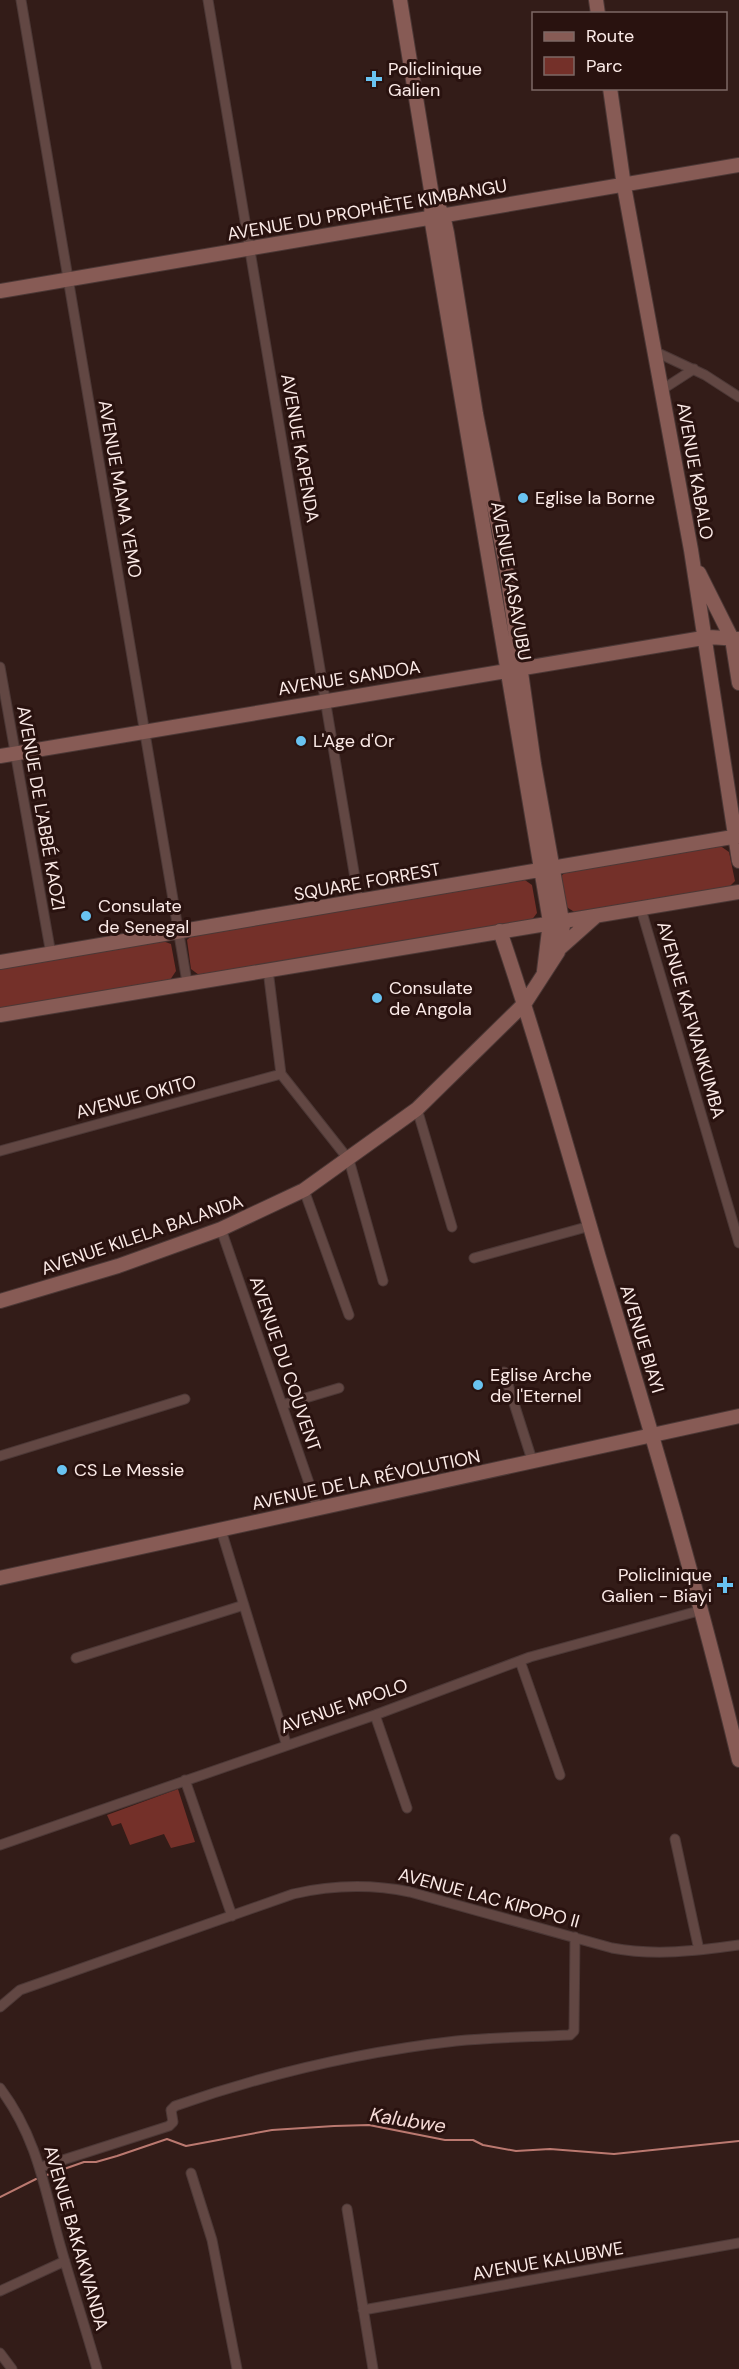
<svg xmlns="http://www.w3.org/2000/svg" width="739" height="2369" font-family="'DM Sans',sans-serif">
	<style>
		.green { fill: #743029 }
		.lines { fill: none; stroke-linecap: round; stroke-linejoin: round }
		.stream { stroke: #bb7970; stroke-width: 2 }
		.street-casing { stroke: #4c3836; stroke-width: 11 }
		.secondary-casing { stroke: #4c3836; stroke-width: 16 }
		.street { stroke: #624743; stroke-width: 9 }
		.secondary { stroke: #875b55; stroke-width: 14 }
		.poi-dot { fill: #69c3f1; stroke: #29120f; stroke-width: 2 }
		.labels { text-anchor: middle; stroke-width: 6; stroke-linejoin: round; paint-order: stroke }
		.poi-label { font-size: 18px; fill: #fbeae7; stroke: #29120f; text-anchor: start }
		.street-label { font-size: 18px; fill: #fbeae7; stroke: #29120f }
		.water-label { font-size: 20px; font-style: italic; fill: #f5dad6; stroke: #29120f }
	</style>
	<rect width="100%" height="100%" fill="#331c18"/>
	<path class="green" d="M719 845 729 852 735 881 728 888 576 913 565 906 560 877 568 870Z
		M522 878 532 885 537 913 531 921 199 975 191 969 187 940 193 934Z
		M160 940 171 944 176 971 170 980 0 1010V968Z
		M178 1789 195 1842 171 1848 164 1834 130 1845 121 1823 112 1826 107 1815Z"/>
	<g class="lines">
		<path class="stream" d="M44 2176 84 2162H96L117 2156 167 2139 186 2146 272 2130 334 2126 369 2125 445 2140H473L483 2145 516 2151 550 2149 614 2154 739 2141
			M0 2197 36 2179"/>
		<defs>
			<path id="street" d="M21 0 187 982
				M208 0 359 902
				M656 352 705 375 739 397
				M663 389 694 369
				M0 667 51 954
				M641 909 739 1243
				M268 970 281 1074 349 1160 383 1281
				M417 1109 452 1227
				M0 1151 281 1074
				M304 1190 349 1315
				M221 1229 318 1509
				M474 1258 590 1226
				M504 1372 533 1463
				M282 1405 339 1388
				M0 1456 185 1399
				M221 1530 286 1743
				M76 1658 244 1605
				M520 1661 560 1775
				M375 1715 407 1808
				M185 1780 232 1916
				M675 1839 699 1950
				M0 1845 375 1715 530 1657 702 1610
				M0 2007 20 1990 293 1894C332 1885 371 1884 410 1892L612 1948C654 1956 697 1951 739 1945
				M0 2088C36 2136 44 2185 59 2241 71 2284 85 2326 97 2369
				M41 2167 169 2126 173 2122 171 2110 175 2106C266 2074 360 2052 456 2041 494 2037 532 2037 570 2035L574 2031 575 1937
				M191 2173 212 2240 237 2369
				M347 2209 373 2369
				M0 2291 65 2261
				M363 2310 739 2243
				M0 2353 12 2369"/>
			<path id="secondary" d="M400 0 432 196 431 217 550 922 544 971
				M596 0 598 14
				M610 88 624 186 691 550 739 861
				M0 291 739 165
				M699 573 732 639 739 683
				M0 756 709 637 739 639
				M500 931C537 1040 568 1151 600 1261 650 1427 699 1592 739 1760
				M560 948 596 916
				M0 962 739 836
				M0 1015 739 892
				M0 1301 118 1266 221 1229 304 1190 417 1109 525 1003 558 952 563 926 534 764 506 566 476 414 447 233 443 215 432 196
				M0 1578 739 1416"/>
		</defs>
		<use href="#street" class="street-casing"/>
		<use href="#secondary" class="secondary-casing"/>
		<use href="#street" class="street"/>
		<use href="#secondary" class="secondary"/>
	</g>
	<g class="poi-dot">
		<path d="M371 70h6v6h6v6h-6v6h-6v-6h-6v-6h6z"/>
		<circle cx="523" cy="498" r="6"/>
		<circle cx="301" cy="741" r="6"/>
		<circle cx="86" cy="916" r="6"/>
		<circle cx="377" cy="998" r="6"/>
		<circle cx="478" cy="1385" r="6"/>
		<circle cx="62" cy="1470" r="6"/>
		<path d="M722 1576h6v6h6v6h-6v6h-6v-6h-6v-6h6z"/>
	</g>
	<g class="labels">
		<g class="poi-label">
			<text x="388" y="75">Policlinique<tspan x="388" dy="21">Galien</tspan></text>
			<text x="535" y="504">Eglise la Borne</text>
			<text x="313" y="747">L'Age d'Or</text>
			<text x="98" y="912">Consulate<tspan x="98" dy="21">de Senegal</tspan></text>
			<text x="389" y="994">Consulate<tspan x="389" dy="21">de Angola</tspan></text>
			<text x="490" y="1381">Eglise Arche<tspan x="490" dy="21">de l'Eternel</tspan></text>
			<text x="74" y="1476">CS Le Messie</text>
			<text x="712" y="1581" text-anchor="end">Policlinique<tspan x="712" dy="21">Galien - Biayi</tspan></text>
		</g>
		<g class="street-label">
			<text transform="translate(367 210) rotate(-10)" y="6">AVENUE DU PROPHÈTE KIMBANGU</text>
			<text transform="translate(300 448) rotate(80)" y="6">AVENUE KAPENDA</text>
			<text transform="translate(695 471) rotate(80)" y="6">AVENUE KABALO</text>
			<text transform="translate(120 489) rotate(80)" y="6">AVENUE MAMA YEMO</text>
			<text transform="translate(511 581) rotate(80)" y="6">AVENUE KASAVUBU</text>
			<text transform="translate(349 678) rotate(-9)" y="6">AVENUE SANDOA</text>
			<text transform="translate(41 808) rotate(80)" y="6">AVENUE DE L'ABBÉ KAOZI</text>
			<text transform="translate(367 882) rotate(-10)" y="6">SQUARE FORREST</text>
			<text transform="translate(691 1020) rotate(74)" y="6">AVENUE KAFWANKUMBA</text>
			<text transform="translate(136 1097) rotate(-15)" y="6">AVENUE OKITO</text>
			<text transform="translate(142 1235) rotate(-19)" y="6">AVENUE KILELA BALANDA</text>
			<text transform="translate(642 1339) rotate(73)" y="6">AVENUE BIAYI</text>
			<text transform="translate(285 1364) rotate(71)" y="6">AVENUE DU COUVENT</text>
			<text transform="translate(366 1480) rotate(-12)" y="6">AVENUE DE LA RÉVOLUTION</text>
			<text transform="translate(344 1706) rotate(-19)" y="6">AVENUE MPOLO</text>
			<text transform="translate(489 1898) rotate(15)" y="6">AVENUE LAC KIPOPO II</text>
			<text transform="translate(76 2238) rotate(74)" y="6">AVENUE BAKAKWANDA</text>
			<text transform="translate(548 2261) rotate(-10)" y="6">AVENUE KALUBWE</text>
		</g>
		<g class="water-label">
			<text transform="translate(408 2120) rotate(9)" y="7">Kalubwe</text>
		</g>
	</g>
	<rect x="532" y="12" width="195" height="78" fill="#29120f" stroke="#7d6865" stroke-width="1.5"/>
	<rect x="544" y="32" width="30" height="9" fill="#875b55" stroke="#7d6865" stroke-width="1.5"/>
	<text x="586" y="42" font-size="18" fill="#fbeae7">Route</text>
	<rect x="544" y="57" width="30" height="18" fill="#743029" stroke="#7d6865" stroke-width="1.5"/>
	<text x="586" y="72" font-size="18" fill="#fbeae7">Parc</text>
</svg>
